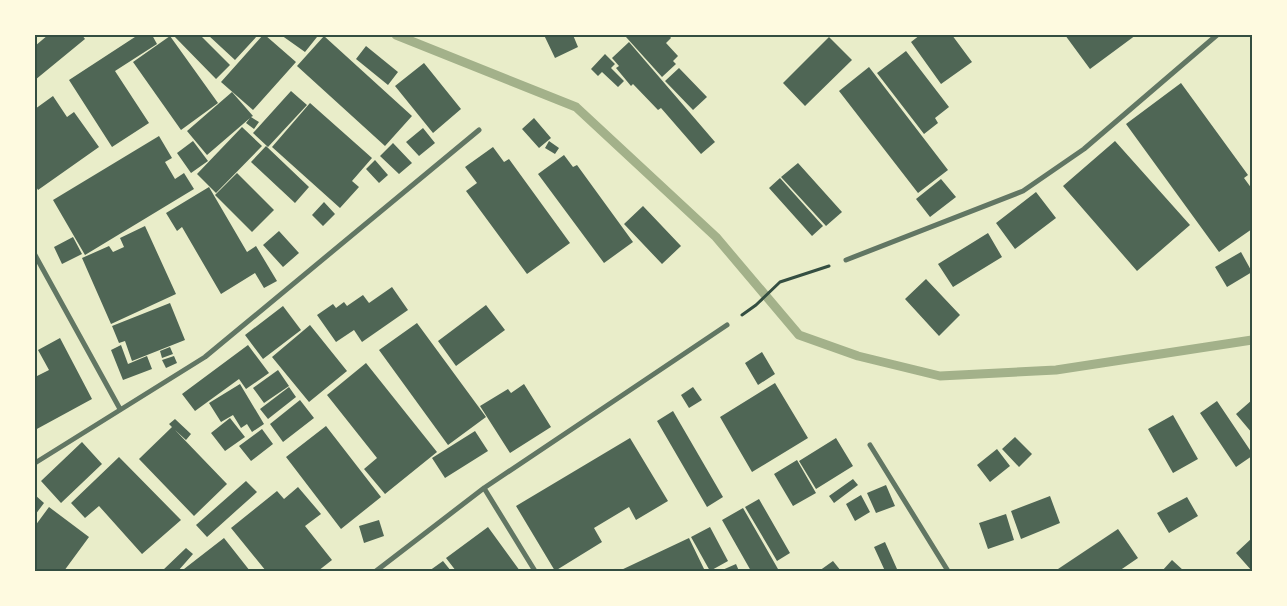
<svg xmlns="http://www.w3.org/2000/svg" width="1287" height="606" font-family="Quicksand,sans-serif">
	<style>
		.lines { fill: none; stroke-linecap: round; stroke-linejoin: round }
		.stream { stroke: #a3b18a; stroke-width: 9 }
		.building { fill: #4f6655 }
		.path { stroke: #344e41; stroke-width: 3 }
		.minor { stroke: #617663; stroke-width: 5 }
		.neatline { fill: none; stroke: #344e41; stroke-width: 2 }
	</style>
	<rect width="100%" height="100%" fill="#e9edc9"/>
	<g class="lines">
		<path class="stream" d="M396 35 576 107 716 237 799 335 858 356 940 376 1056 370 1252 340"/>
	</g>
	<path class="building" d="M48 35H82L85 39 35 80V46Z
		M138 35H152L157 44 115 71 149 123 112 147 69 80Z
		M173 35H200L230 65 216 79Z
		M208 35H258L235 60Z
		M263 35H265L296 62 253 110 221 82Z
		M281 35H315L317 37 305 52Z
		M544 35H573L578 47 555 58Z
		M628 35H669L671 38 666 43 678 56 673 61 676 64 662 77 626 37Z
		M920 35H952L972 62 941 84 911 42Z
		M1065 35H1136L1090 69Z
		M170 36 218 103 181 130 133 62Z
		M324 36 412 116 385 146 297 66Z
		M829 37 852 60 805 106 783 83Z
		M629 42 715 142 701 154 661 108 658 110 633 84 631 86 616 68 619 66 612 58Z
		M366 46 398 72 388 85 356 59Z
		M906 51 949 107 935 118 938 123 924 134 877 73Z
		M605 54 615 64 611 68 624 81 618 87 602 72 598 76 591 69Z
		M424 63 461 109 433 133 395 86Z
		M869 67 948 170 918 193 839 91Z
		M679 68 707 97 693 110 665 81Z
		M1181 83 1248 175 1244 178 1252 189V229L1219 252 1126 124Z
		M291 91 307 105 268 147 253 133Z
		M232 92 253 116 251 117 259 122 254 129 246 123 250 118 207 155 187 131Z
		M53 96 67 117 74 112 99 147 38 190 35 185V109Z
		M310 103 372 158 352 181 359 187 340 208 272 147Z
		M534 118 551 138 539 148 522 129Z
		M242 127 262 146 216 193 197 174Z
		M423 128 435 143 419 156 406 142Z
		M159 136 172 158 165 162 175 179 184 173 194 189 85 255 53 200Z
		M193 141 208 161 191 173 177 153Z
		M549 141 559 148 555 154 545 148Z
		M1115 141 1190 225 1137 271 1063 186Z
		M393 143 412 163 399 174 380 156Z
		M266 146 309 187 295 203 251 162Z
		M493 147 504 162 509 159 570 243 527 274 466 191 477 183 465 167Z
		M564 155 573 167 577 165 633 242 604 263 538 174Z
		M375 160 388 175 379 183 366 169Z
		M798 163 842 212 826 226 781 177Z
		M237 173 274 210 252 232 215 195Z
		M780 178 823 226 812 236 769 188Z
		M941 179 956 197 930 217 916 199Z
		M209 187 247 252 256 246 277 281 264 288 255 273 221 294 182 227 177 231 166 213Z
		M1036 192 1056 218 1015 249 996 223Z
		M324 202 335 214 323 226 312 215Z
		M643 206 681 246 662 264 624 224Z
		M145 226 176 294 111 324 82 258 109 246 113 252 124 247 120 238Z
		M279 231 299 253 283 267 263 245Z
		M988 233 1002 257 953 287 938 264Z
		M73 237 82 254 62 264 54 247Z
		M1241 252 1252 272 1227 287 1215 267Z
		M926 279 960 315 939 336 905 299Z
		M392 287 408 310 362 342 354 330 336 342 317 315 333 304 336 308 344 302 347 306 363 295 369 303Z
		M170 303 185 340 132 361 125 341 119 343 112 326Z
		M486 305 505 330 456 366 438 341Z
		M283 306 301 330 263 359 245 335Z
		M417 323 486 417 448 445 379 350Z
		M310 325 347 371 309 402 272 357Z
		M60 338 92 399 35 430V377L49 370 38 350Z
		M121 345 128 364 147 356 152 369 123 380 111 350Z
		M248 345 269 373 246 389 239 379 195 411 182 394Z
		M170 347 173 354 162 358 160 351Z
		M762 352 775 374 758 385 745 363Z
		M174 356 177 363 166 368 162 360Z
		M366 363 437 452 385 494 364 469 377 458 327 395Z
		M278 370 289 386 264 403 253 388Z
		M775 383 808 438 752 472 720 417Z
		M240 384 264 424 252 432 247 424 241 428 233 415 221 422 209 403Z
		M524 384 551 427 510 453 480 406 508 389 511 393Z
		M289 387 296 397 268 419 260 409Z
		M693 387 702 400 689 408 681 395Z
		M300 400 314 418 283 442 270 424Z
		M1252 400V433L1236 414Z
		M1217 401 1252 453V456L1236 467 1200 413Z
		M673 411 723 497 707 507 657 421Z
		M1173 415 1198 459 1173 473 1148 429Z
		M230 418 245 437 225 451 211 433Z
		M175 419 191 434 186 440 175 430 227 484 194 516 139 459 172 427 169 424Z
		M326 426 381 497 341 529 286 457Z
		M262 429 273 444 251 461 239 446Z
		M475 431 488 451 445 478 432 458Z
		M1015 437 1032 454 1019 467 1002 449Z
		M630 438 668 501 636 520 629 507 594 528 602 542 555 571 516 506Z
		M836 438 853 466 816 489 799 461Z
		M82 442 102 464 61 503 41 481Z
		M997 449 1010 466 990 482 977 465Z
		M119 457 181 520 142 554 99 506 85 518 71 503Z
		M797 460 816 493 793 506 774 474Z
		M853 479 858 485 834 503 829 496Z
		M246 481 257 492 207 537 196 525Z
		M886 485 895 506 876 513 867 493Z
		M298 487 321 514 305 526 332 560 318 571H266L231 528 277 491 284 499Z
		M35 495 44 503 35 515Z
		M861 495 870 512 855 521 846 504Z
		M1050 496 1060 523 1021 539 1011 511Z
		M1187 497 1198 516 1169 533 1157 513Z
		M759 499 790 553 777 561 745 507Z
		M49 507 89 537 64 571H35V526Z
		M743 508 778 569 774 571H751L722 520Z
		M1006 514 1014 540 988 549 979 523Z
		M379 520 384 536 364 543 359 526Z
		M488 527 520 571H456L446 558Z
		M710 527 728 561 710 571 691 537Z
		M1118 529 1138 558 1119 571H1055Z
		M224 538 250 571H186L184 569Z
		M689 538 705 571H619Z
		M1252 538V571L1236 553Z
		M885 542 897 569 892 571H885L874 547Z
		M186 548 193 554 178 571H162Z
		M1172 560 1184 571H1162Z
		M443 561 451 571H429Z
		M833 561 841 571H819Z
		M736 564 739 571H720Z"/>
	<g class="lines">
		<path class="path" d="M742 315 756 305 780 282 829 266"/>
		<path class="minor" d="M35 255 120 409
			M846 260 1023 191 1084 149 1217 35
			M870 445 948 571
			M35 463 205 357 479 130
			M484 488 535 571
			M376 571 484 488 727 325"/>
	</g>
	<rect width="1287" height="606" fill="none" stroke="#fefae0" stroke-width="72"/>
	<rect x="36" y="36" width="1215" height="534" class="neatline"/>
</svg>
